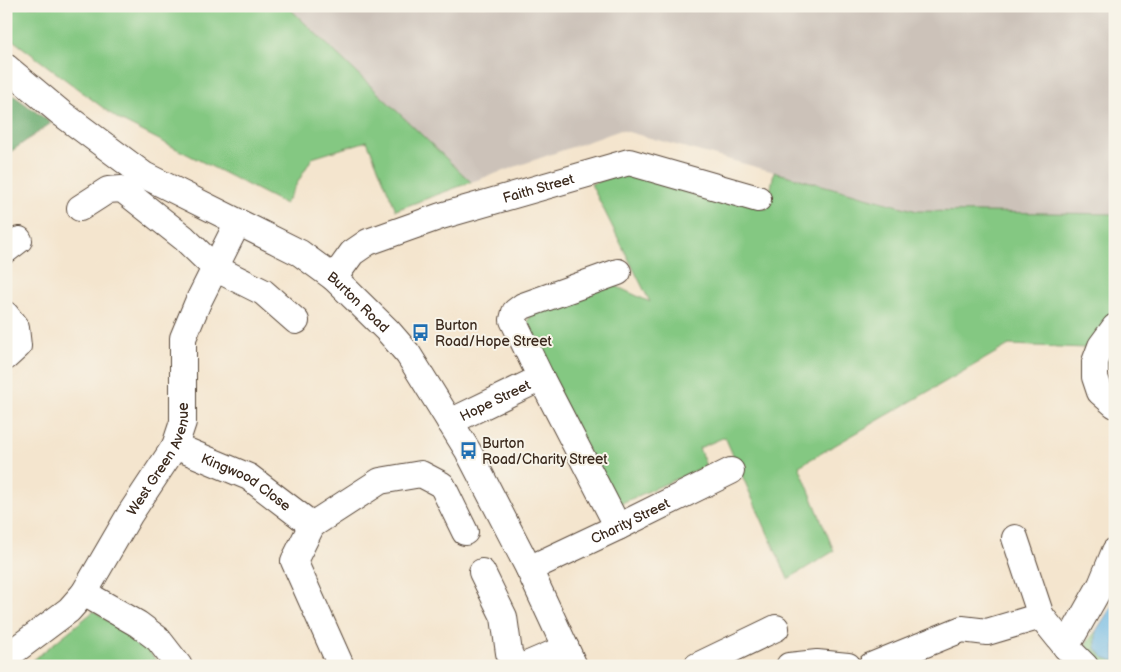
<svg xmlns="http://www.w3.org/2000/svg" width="1121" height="672" font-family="'Balsamiq Sans',sans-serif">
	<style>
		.industrial { fill: #ccc2b9 }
		.green { fill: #84c882; stroke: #607950 }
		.forest { fill: #6bac70; stroke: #536b47 }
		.water { fill: #6bb7e4; stroke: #537081 }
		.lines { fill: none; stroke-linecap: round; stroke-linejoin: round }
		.minor-casing { stroke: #574638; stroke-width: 28 }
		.minor { stroke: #fff; stroke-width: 26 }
		.labels { text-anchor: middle; stroke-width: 4; stroke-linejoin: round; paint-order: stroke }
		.street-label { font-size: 14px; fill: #3b2a1e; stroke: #f7f3e8 }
		.poi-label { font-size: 14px; fill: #3b2a1e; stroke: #f7f3e8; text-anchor: start }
	</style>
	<rect width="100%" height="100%" fill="#f7f3e8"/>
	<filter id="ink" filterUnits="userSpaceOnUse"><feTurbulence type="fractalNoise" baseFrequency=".02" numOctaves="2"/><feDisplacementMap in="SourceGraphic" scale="10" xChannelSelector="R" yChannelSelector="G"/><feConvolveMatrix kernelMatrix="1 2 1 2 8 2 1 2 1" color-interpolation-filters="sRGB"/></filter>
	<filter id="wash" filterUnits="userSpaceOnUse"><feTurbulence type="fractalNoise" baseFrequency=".0096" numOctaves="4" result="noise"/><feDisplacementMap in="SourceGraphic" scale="20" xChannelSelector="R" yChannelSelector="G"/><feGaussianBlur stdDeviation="1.12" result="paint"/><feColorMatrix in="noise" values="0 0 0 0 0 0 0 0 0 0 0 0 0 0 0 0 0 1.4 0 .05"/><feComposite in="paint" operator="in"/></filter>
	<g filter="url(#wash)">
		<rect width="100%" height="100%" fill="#f4e5ce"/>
		<path class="industrial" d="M287 6H1115V214L917 211 621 130 471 182Z"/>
		<path class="green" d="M6 6H287L471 182 396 210 367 141 312 158 285 204 118 119 6 35Z
			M631 170 767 209 774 172 917 211 1115 214V369L1086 348 1009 345 799 466 834 551 788 579 725 437 699 448 706 466 615 506 526 327 532 311 609 283 650 302 591 184Z
			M94 611 147 649 161 666H26Z
			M1096 631V648L1103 657 1115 661V666H1094L1085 645Z"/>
		<path class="forest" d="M6 90 51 123 6 155Z"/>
		<path class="water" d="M1115 601V661L1103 657 1096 648V631Z"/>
	</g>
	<g filter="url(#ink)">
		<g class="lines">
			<defs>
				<g id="minor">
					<path id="s1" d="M6 67 61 113 144 175 300 253 334 278 388 331 408 354 468 451 529 569 574 666"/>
					<path d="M80 208 108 190 122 189 184 238 215 268 263 292 296 321"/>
					<path d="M6 250 19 240"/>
					<path d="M618 272 523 306 515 312 513 320 541 378 618 527"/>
					<path id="s2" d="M334 278 352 253 368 242 441 216 629 162 758 199"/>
					<path d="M6 315 16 328 18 346 6 357"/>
					<path d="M1115 327 1101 346 1095 362V377L1100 392 1115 405"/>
					<path id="s3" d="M450 422 541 378"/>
					<path id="s4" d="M175 446 249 477 312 525"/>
					<path id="s5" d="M529 569 618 527 731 471"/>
					<path d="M482 572 504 617 509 653 515 666"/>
					<path d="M84 593 138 624 158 639 179 666"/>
					<path d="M1041 616 1066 647 1085 666"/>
					<path d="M1066 647 1101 585 1115 551"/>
					<path id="s6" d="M6 657 69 610 84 593 130 514 175 446 183 422V338L198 302 238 222"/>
					<path d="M341 666 294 561 312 525 380 481 421 474 442 485 465 532"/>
					<path d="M524 666 566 648"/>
					<path d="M697 666 776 628"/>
					<path d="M789 666 817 663 848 666"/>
					<path d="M871 666 962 629 987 632 1041 616 1015 538"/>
				</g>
			</defs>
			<use href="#minor" class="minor-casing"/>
			<use href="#minor" class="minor"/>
		</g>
	</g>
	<defs>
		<symbol id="bus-bare" viewBox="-9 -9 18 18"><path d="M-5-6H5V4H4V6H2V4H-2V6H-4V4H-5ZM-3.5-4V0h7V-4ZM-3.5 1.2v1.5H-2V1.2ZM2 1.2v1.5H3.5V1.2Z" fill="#1f6fb2" stroke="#f7f3e8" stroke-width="2.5" paint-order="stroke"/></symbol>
	</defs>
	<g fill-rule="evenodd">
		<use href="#bus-bare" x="408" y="320" width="25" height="25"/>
		<use href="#bus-bare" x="456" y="438" width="25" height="25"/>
	</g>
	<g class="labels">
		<g class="street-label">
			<text dy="5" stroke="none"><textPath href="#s2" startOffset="229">Faith Street</textPath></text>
			<text dy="5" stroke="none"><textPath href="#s1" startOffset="426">Burton Road</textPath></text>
			<text dy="5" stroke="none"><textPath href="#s3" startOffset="50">Hope Street</textPath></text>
			<text dy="5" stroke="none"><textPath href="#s6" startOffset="256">West Green Avenue</textPath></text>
			<text dy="5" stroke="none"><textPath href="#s4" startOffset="80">Kingwood Close</textPath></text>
			<text dy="5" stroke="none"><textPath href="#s5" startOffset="112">Charity Street</textPath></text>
		</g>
		<g class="poi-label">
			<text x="435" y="330">Burton<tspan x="435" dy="16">Road/Hope Street</tspan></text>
			<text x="482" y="448">Burton<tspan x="482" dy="16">Road/Charity Street</tspan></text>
		</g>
	</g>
	<rect width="1121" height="672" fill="none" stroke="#f7f3e8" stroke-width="25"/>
</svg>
